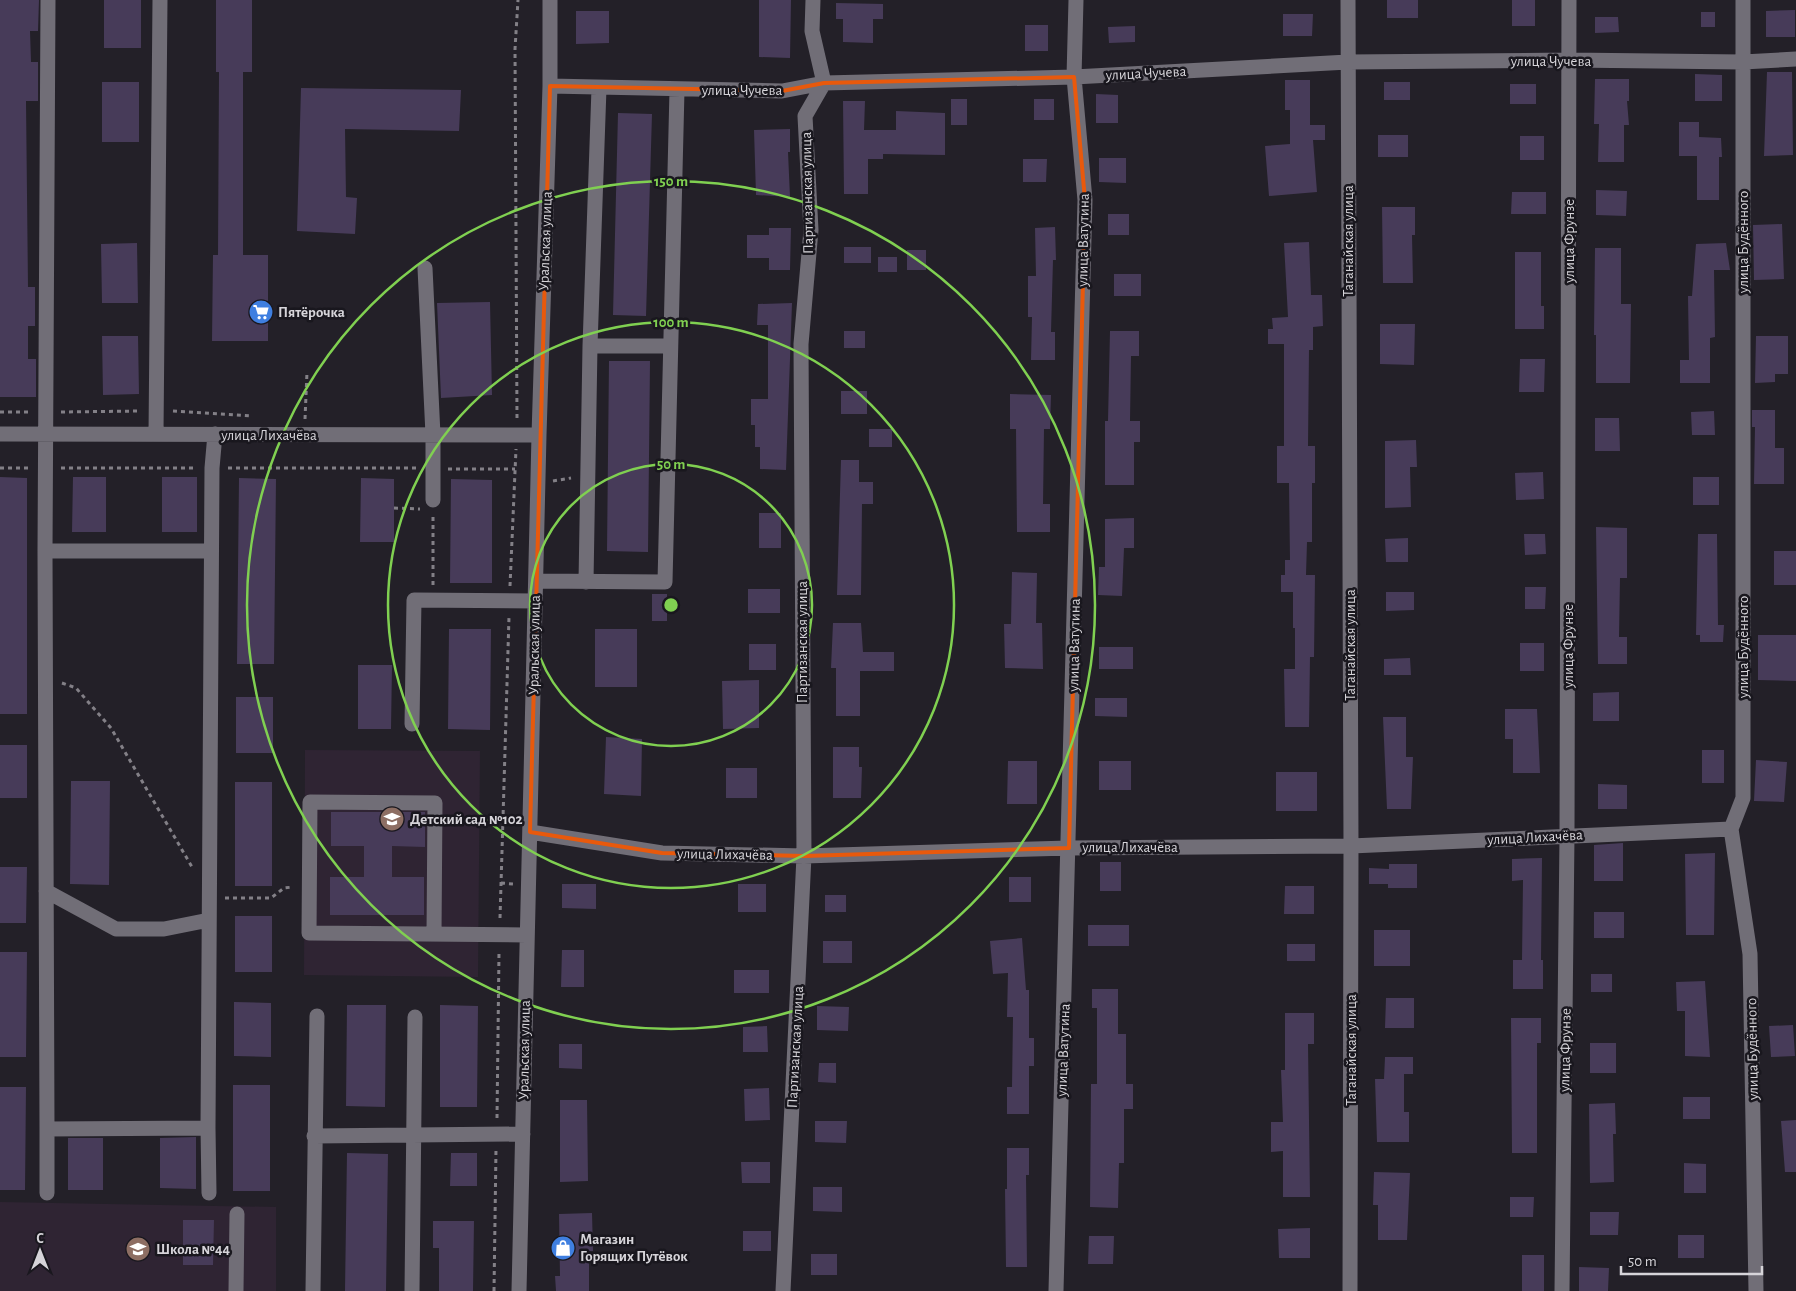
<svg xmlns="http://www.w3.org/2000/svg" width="1796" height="1291" font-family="'Alegreya Sans',sans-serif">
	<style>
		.education { fill: #2f2433 }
		.building { fill: #473b59 }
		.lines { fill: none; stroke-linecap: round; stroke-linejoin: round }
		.path { stroke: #838087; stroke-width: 3; stroke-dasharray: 4 4; stroke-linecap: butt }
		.minor { stroke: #716e77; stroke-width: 15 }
		.marked { fill: none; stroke: #e8590c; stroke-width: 4; stroke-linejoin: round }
		.ring { fill: none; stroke: #80d051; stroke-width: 2.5 }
		.labels { text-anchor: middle; stroke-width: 5; stroke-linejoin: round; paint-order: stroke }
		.street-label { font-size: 15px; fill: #d6d4d9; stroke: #19171e }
		.poi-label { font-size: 15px; font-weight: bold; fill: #d6d4d9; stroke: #19171e; text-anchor: start }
		.centre { fill: #80d051; stroke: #19171e; stroke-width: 2.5 }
		.ring-label { font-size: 15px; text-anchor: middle; font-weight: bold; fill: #80d051; stroke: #19171e; stroke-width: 5; stroke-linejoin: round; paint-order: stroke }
	</style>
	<rect width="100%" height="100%" fill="#232028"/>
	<path class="education" d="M305 750 480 751 478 977 304 975Z
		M0 1202 276 1207V1291H0Z"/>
	<path class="building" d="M0 0H39L38 31H30L31 62H38V101H26L28 287H35V326H28V359H36V397H0Z
		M104 0H141V48H104Z
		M216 0H252V72H243V255H268V341H212L213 255H218L219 72H216Z
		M759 0H791L790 58 759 57Z
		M1387 0H1418V18H1387Z
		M1512 0H1535V26H1512Z
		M836 3 883 4V19H873V43L843 42V19H836Z
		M1795 10V37H1766V11Z
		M576 11H609V43L576 44Z
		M1701 12H1715V27H1701Z
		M1283 14H1313L1312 36H1283Z
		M1595 17H1618L1619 32 1595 33Z
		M1025 25H1048V51H1025Z
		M1135 26V42L1109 43 1108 27Z
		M1767 72H1792L1793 155 1764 156Z
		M1695 74 1722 75V101H1695Z
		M1595 79H1629V101H1627L1629 125H1624V162H1598L1599 124H1594Z
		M1285 80H1310V125H1325V140H1313L1317 192 1269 196 1265 146 1290 144V110H1285Z
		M102 82H139V142H102Z
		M1384 82H1410V100H1384Z
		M1510 84H1536V104H1510Z
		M301 88 461 90 459 131 345 129 346 197 357 198 355 234 297 231Z
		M1096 94 1118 95V123H1096Z
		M951 99H967V125H951Z
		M1034 99H1054V120H1034Z
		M843 101H865L864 130H896V111L945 113V155L883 154V159H868V194H844Z
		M618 113 652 114 646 316 613 315Z
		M1679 122H1699V137L1721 138 1722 157H1719V200H1697V156H1679Z
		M790 129V152H788L790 197 756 195 754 130Z
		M1378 135H1408V157H1378Z
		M1520 136H1544V160H1520Z
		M1099 158H1126V183L1099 182Z
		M1023 159H1047L1046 182H1023Z
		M1596 190 1627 191 1626 216 1596 215Z
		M1512 192H1546V214H1511Z
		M1382 207H1415V235H1412L1413 283H1383Z
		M1108 214H1129V235H1108Z
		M1782 224 1784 279 1754 280 1753 225Z
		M1055 227 1056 260H1053L1051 332H1055V360H1031L1032 317H1028V276H1036L1035 228Z
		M769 228H791L790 270H769V258H747V235H769Z
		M1309 242 1311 295H1322L1323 326 1313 327V350H1309L1308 446H1315V483H1312V542H1307L1306 575H1315L1314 657H1310L1309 727H1285L1284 669H1295V628H1293V592H1281V575H1285V560H1290L1289 483H1277V446H1284V344H1268V329H1273L1272 318 1288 317 1284 243Z
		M137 243 138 303H102L101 244Z
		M1726 243 1730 270H1714L1715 337 1710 338V383H1680V360H1689L1688 296H1692L1696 244Z
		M844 247H871V263H844Z
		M1595 248H1621V304H1631L1630 383H1596V335H1594Z
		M907 250H926V270H907Z
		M1515 252H1541V306H1544V329H1515Z
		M878 257H897V272H878Z
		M1114 274H1141V296H1114Z
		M490 302 492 395 441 398 437 303Z
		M792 303 786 470 760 469V447H755V425H751V399H768V325H757L758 304Z
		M1380 324H1415L1414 365 1380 364Z
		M844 331H865V348H844Z
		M1110 331H1139V356H1131L1130 421H1140V442H1134V485H1105V421H1108Z
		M102 336H138L139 394 103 395Z
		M1756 336H1788V374H1775V382L1755 383Z
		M1520 359H1545L1544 392H1519Z
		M609 361H650L648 552 607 551Z
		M841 391H867V414H841Z
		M1010 394 1051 395 1050 429H1044L1043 504H1050V532H1017L1016 429H1010Z
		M1752 410H1775V448H1784V484H1754L1755 427H1752Z
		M1714 411 1715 435H1692L1691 412Z
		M1595 418H1619L1620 451H1595Z
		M869 429H892V447H869Z
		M1416 440 1417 467H1410L1411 507 1385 508V441Z
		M841 460H859V482H873V504H862L861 595H837Z
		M1543 472 1544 499 1516 500 1515 473Z
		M0 477 27 478V714H0Z
		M73 477H106V532H72Z
		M162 477H197V532H162Z
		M1693 477H1719V505H1693Z
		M239 478 276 479 274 664H237Z
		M361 478 394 479V542H360Z
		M451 479 492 480V583H450Z
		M759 513H781V548H759Z
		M1134 518V548H1124L1122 596 1098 595 1099 567H1105V519Z
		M1596 527 1627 528V578H1620L1619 637H1627V664H1598Z
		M1524 534H1545L1546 554 1525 555Z
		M1698 534H1717L1718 625H1724L1723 642H1700V635H1696Z
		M1408 538V562H1386L1385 539Z
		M1774 551H1796V585H1774Z
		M1012 572 1037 573 1036 623H1042L1043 669 1005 668 1004 624H1011Z
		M1525 587H1546L1545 609H1525Z
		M748 589H780V613H748Z
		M1386 592H1414V610L1386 611Z
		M652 594H667V621H652Z
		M833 623H861L863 652H894V671H860V716H836V668H831Z
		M449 629H491L490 730 448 729Z
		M595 629H637V687H595Z
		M1758 635H1796V681L1758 680Z
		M1520 643H1544V671H1520Z
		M749 644H776V670H749Z
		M1099 647H1133V669H1099Z
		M1410 658 1411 675H1384V659Z
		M358 665H392L391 729H358Z
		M759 680V728L723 729 722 681Z
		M1619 692V721H1593V693Z
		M236 697H273V753H236Z
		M1095 698H1127V717L1095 716Z
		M1505 709H1537L1540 773H1513V739H1505Z
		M1383 717H1406V757H1413L1411 809H1387Z
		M606 737 642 739 641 796 604 794Z
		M0 745H27V798H0Z
		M833 747H859V767H862L861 798H833Z
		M1702 750H1724V783H1702Z
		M1756 760 1787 762 1784 802 1754 801Z
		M1008 761H1037V804H1007Z
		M1099 761H1131V790H1099Z
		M726 768H757V798H726Z
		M1276 772H1317V811H1276Z
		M71 781H110L109 885 70 884Z
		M235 782H272V886H235Z
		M1598 784 1627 785V809H1598Z
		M331 812H425V847L392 846V877H424V915H330V877H364V846H331Z
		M1623 843V881H1594V845Z
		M1715 853 1714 935H1686L1685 854Z
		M1542 858 1541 960H1543V989H1513V960H1522L1523 880 1512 881V859Z
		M1100 862H1121V891H1100Z
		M1389 864H1417V888H1388V884H1369V868L1389 869Z
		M0 867H27L26 923H0Z
		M1009 877H1031V902H1009Z
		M562 884H596V909L562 908Z
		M738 884H766V912H738Z
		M1285 886H1314V914H1284Z
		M825 895H846V912H825Z
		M1594 912H1624V938H1594Z
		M235 916H272V972H235Z
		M1088 925H1129V946H1088Z
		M1374 930H1410V966H1374Z
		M1022 938 1026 990H1029V1038H1034V1066H1029V1114H1007V1087H1012L1013 1017H1007L1008 973 993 974 990 941Z
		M823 941H852V963H823Z
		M1287 944H1315V961H1287Z
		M562 950H584V987H561Z
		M0 952H27L26 1057H0Z
		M734 970H769V993H734Z
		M1591 974H1612V992H1591Z
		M1705 981 1710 1057 1685 1056V1011H1677L1676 982Z
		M1092 989H1118V1034H1126V1084H1133V1109H1124V1163H1119L1118 1208 1090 1207 1091 1084H1097V1008H1092Z
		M1386 998H1414V1028H1385Z
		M234 1002 271 1003V1057L234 1056Z
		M347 1005H386L385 1107 346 1106Z
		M440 1005 478 1006 477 1107H440Z
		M817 1006 849 1007 848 1031 817 1030Z
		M1285 1013H1314V1044H1308L1310 1197H1283V1151L1271 1152V1122H1283L1281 1070H1285Z
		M1511 1018H1541V1043H1537V1153H1512Z
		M1793 1025 1795 1056 1771 1057 1769 1026Z
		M767 1026 768 1052H743V1027Z
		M1590 1043H1616V1073H1590Z
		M559 1044H582V1069L559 1068Z
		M1385 1057H1413V1074H1404V1112H1409V1142H1377L1375 1079H1384Z
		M819 1063H836V1083L818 1082Z
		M233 1085H270V1191H233Z
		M0 1087H26L25 1190H0Z
		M769 1088 770 1120 745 1121 744 1089Z
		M1683 1097H1710V1119H1683Z
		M560 1100H587L588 1181 560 1182Z
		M1615 1103 1616 1134H1613L1614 1182 1590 1183 1589 1104Z
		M1796 1120V1172H1785L1781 1121Z
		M815 1121H847L846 1143 815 1142Z
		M196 1137V1189L160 1188V1138Z
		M68 1138H103V1190H68Z
		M1007 1148H1029V1175H1026L1027 1267H1006L1005 1189H1007Z
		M347 1153 388 1154 386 1291H345Z
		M451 1153H477V1186H450Z
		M741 1162H770V1183H742Z
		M1684 1163 1706 1164V1193H1684Z
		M1374 1172 1410 1173 1407 1240H1378V1205H1373Z
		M813 1187H842V1212L813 1211Z
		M1510 1197H1534L1533 1217H1510Z
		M1590 1212H1619L1618 1235H1590Z
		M592 1213 593 1251H589V1291H556L555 1276H560L559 1214Z
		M183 1220H214L213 1265H183Z
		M433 1221H474L473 1291H439V1248H433Z
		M1310 1228V1258H1279L1278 1229Z
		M743 1231H771V1251H743Z
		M1678 1235H1704V1258H1678Z
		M1089 1236H1114L1113 1264H1088Z
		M811 1254H837V1275H811Z
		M1522 1255H1544V1291H1522Z
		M1579 1267 1609 1268 1608 1291H1579Z"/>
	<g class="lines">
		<path class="path" d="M173 411 252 416
			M0 412H29
			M61 412 139 411
			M517 418 515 49 518 0
			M305 419 307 372
			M0 468H29
			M61 468H197
			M228 468H417
			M448 469H515
			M553 481 571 478
			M394 508 420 509
			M433 585V516
			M510 586 516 449
			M62 683 76 688 111 728 192 867
			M501 883 513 884
			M225 898H271L284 888 293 887
			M500 918 509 617
			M497 1118 499 952
			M494 1291 496 1149"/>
		<path class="minor" d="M1348 0 1351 846 1350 1291
			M1743 0V798L1731 829 1750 954 1756 1291
			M550 86 782 91 824 83 1074 77 1348 62 1569 60 1743 62 1796 59
			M425 268 433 435V500
			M590 346H670
			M0 434 539 435
			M156 434 160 0
			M45 551 48 0
			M211 551H45L47 1129 208 1128 212 468 215 434
			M536 581 665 582 677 90
			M586 582 590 346 599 88
			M412 724 414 600 535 601
			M530 832 662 853 804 856 1069 848 1351 846 1731 829
			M46 891 116 929H164L209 920
			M434 934 435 803 310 802 309 933 527 935
			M208 1128 209 1193
			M47 1129V1193
			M314 1136 523 1134
			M236 1291 237 1214
			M313 1291 317 1016
			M412 1291 415 1017
			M519 1291 539 435 550 86V0
			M783 1291 804 856 801 344 811 230 805 116 824 83 812 31 813 0
			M1056 1291 1085 200 1074 77 1076 0
			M1562 1291 1567 836 1569 0"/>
	</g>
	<path class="marked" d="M1074 77 1085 200 1069 848 804 856 662 853 530 832 550 86 782 91 824 83Z"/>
	<g class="ring">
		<circle cx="671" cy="605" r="141"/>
		<circle cx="671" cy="605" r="283"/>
		<circle cx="671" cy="605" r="424"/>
	</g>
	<defs>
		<symbol id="supermarket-disc" viewBox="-11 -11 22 22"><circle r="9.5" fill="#3f7fe0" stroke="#19171e"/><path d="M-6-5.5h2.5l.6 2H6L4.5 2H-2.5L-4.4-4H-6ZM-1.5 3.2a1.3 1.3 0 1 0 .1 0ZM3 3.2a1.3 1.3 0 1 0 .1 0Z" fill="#fff"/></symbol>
		<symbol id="school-disc" viewBox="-11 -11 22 22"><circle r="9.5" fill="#8d6e63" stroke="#19171e"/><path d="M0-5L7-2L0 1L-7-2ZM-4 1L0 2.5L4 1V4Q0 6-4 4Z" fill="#fff"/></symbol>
		<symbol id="shop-disc" viewBox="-11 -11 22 22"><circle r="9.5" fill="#3f7fe0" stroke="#19171e"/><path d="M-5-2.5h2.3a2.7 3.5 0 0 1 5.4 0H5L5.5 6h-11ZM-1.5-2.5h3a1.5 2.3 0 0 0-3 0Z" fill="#fff"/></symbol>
	</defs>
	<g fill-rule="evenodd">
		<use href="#supermarket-disc" x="247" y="298" width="28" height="28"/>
		<use href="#school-disc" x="378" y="805" width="28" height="28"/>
		<use href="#shop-disc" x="549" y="1234" width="28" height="28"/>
		<use href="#school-disc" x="124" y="1235" width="28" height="28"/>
	</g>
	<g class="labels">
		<g class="street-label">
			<text x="1551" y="66">улица Чучева</text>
			<text transform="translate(1146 73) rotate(-3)" y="5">улица Чучева</text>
			<text x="742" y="95">улица Чучева</text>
			<text transform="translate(807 193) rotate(-91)" y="5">Партизанская улица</text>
			<text transform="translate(1083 240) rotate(-89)" y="5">улица Ватутина</text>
			<text transform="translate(545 241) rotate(-88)" y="5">Уральская улица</text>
			<text transform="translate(1348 241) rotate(-90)" y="5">Таганайская улица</text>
			<text transform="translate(1569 241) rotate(-90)" y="5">улица Фрунзе</text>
			<text transform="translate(1743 242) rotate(-90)" y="5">улица Будённого</text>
			<text x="269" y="440">улица Лихачёва</text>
			<text transform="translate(802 642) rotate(-90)" y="5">Партизанская улица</text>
			<text transform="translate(534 645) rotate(-89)" y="5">Уральская улица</text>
			<text transform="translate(1074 645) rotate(-89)" y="5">улица Ватутина</text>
			<text transform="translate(1350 645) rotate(-90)" y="5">Таганайская улица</text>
			<text transform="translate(1568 646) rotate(-90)" y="5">улица Фрунзе</text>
			<text transform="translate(1743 647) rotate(-90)" y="5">улица Будённого</text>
			<text transform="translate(1535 837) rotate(-3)" y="5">улица Лихачёва</text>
			<text x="1130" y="852">улица Лихачёва</text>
			<text transform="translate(725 854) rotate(1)" y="5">улица Лихачёва</text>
			<text transform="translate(795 1047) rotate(-87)" y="5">Партизанская улица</text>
			<text transform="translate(1752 1049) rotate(-91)" y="5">улица Будённого</text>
			<text transform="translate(524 1050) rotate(-89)" y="5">Уральская улица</text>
			<text transform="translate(1063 1050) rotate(-88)" y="5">улица Ватутина</text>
			<text transform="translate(1351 1050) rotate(-90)" y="5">Таганайская улица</text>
			<text transform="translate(1565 1050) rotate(-89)" y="5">улица Фрунзе</text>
		</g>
		<g class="poi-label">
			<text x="278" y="317">Пятёрочка</text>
			<text x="410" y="824">Детский сад №102</text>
			<text x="580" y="1244">Магазин<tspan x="580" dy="17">Горящих Путёвок</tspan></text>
			<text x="156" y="1254">Школа №44</text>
		</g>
	</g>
	<circle cx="671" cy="605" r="8" class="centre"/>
	<g class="ring-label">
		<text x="671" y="186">150 m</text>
		<text x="671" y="327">100 m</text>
		<text x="671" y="469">50 m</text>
	</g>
	<g transform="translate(40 1251)" stroke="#19171e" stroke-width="4" paint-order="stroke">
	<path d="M0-4L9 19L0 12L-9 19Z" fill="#d6d4d9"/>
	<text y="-8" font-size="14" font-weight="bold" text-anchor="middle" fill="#d6d4d9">С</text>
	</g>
	<path d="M1621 1266v8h141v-8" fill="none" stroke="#d6d4d9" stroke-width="2.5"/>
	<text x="1628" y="1266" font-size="15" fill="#d6d4d9" stroke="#19171e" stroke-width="4" paint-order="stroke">50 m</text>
</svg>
